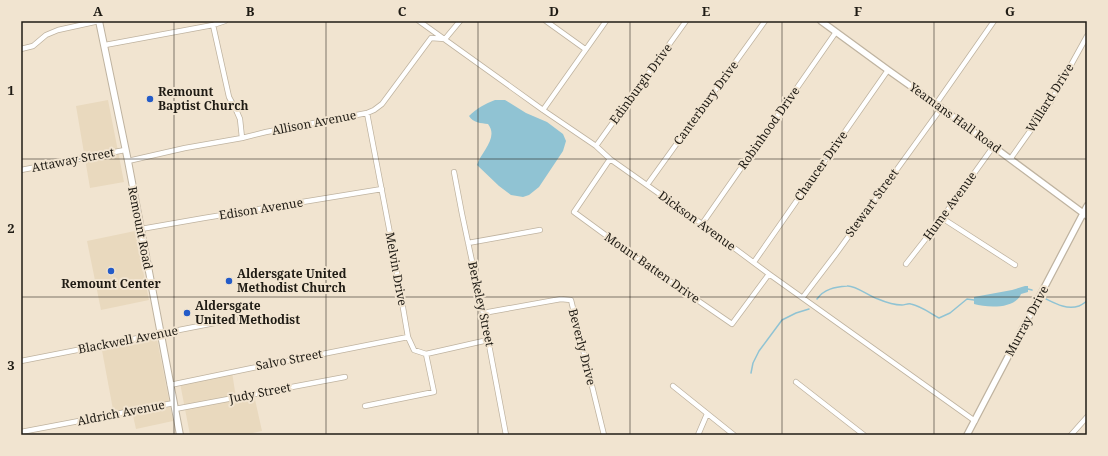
<svg xmlns="http://www.w3.org/2000/svg" width="1108" height="456" font-family="'Noto Serif',serif">
	<style>
		.built { fill: #e9d9be }
		.water { fill: #90c3d3 }
		.lines { fill: none; stroke-linecap: round; stroke-linejoin: round }
		.stream { stroke: #90c3d3; stroke-width: 1.5 }
		.minor-casing { stroke: #bfb3a0; stroke-width: 6 }
		.tertiary-casing { stroke: #bfb3a0; stroke-width: 8 }
		.secondary-casing { stroke: #bfb3a0; stroke-width: 8 }
		.minor { stroke: #fff; stroke-width: 4.5 }
		.tertiary { stroke: #fff; stroke-width: 5.5 }
		.secondary { stroke: #fff; stroke-width: 6 }
		.grid { fill: none; stroke: #1f1b14; stroke-width: 1; stroke-opacity: 0.55 }
		.poi-dot { fill: #245bc8; stroke: #f1e4d0; stroke-width: 1.5 }
		.labels { text-anchor: middle; stroke-width: 4; stroke-linejoin: round; paint-order: stroke }
		.street-label { font-size: 12px; fill: #1f1b14; stroke: #f1e4d0 }
		.poi-label { font-size: 12px; font-weight: bold; fill: #1f1b14; stroke: #f1e4d0; text-anchor: start }
		.neatline { fill: none; stroke: #1f1b14; stroke-width: 1.5 }
		.grid-label { font-size: 13px; text-anchor: middle; font-weight: bold; fill: #1f1b14 }
	</style>
	<rect width="100%" height="100%" fill="#f1e4d0"/>
	<path class="built" d="M108 100 124 182 90 188 76 106Z
		M135 231 149 300 101 310 87 241Z
		M156 334 173 421 136 429 132 411 114 415 101 345Z
		M232 372 236 398 254 395 262 431 244 435H190L180 383Z"/>
	<path class="water" d="M495 100H505L526 113 547 122 563 134 566 141 563 151 539 187 529 195 523 197 511 195 499 186 477 165C481 152 499 138 488 124 481 123 473 123 469 116 477 108 485 104 495 100Z
		M1025 286H1028V292L1021 294C1015 309 988 308 974 304V297L1012 290Z"/>
	<g class="lines">
		<path class="stream" d="M1028 289 1032 290
			M817 299C824 289 835 287 847 286 855 285 869 296 878 299 885 302 894 305 902 305 905 305 908 303 911 304 921 306 930 313 939 318L950 313 967 299 974 300
			M1046 299C1056 304 1067 310 1079 306 1082 305 1084 303 1087 301
			M751 373 753 363 759 351 782 320 796 313 809 309"/>
		<defs>
			<path id="minor" d="M419 21 543 110 596 146 610 159 702 224 769 274 975 421
				M546 21 585 49
				M213 25 229 97 237 112 240 119 242 138
				M105 45 213 25 225 21
				M21 49 33 46 46 35 58 30 99 21
				M936 104 994 21
				M543 110 606 21
				M367 113 393 249 408 337 414 350 426 354 488 340
				M596 146 686 21
				M1011 158 1050 103 1087 36
				M610 159 574 212 652 269 732 324 769 274
				M128 161 185 148 242 138 266 132 367 113 374 110 382 104 431 38 445 39 460 21
				M21 170 125 150
				M454 172 462 214 483 313 506 435
				M647 185 765 21
				M942 218 1015 265
				M702 224 836 32
				M141 229 204 218 382 189
				M468 243 540 230
				M754 262 888 70
				M906 264 942 218 993 147
				M803 297 838 251 942 107
				M483 313 561 299 571 300 604 435
				M21 361 235 319
				M796 382 864 435
				M170 385 252 368 408 337
				M673 386 734 435
				M365 406 434 392 426 354
				M175 409 345 377
				M21 432 174 403
				M698 435 707 414
				M1071 435 1087 417"/>
			<path id="tertiary" d="M821 21 888 70 936 104 1087 216
				M967 435 1087 206"/>
			<path id="secondary" d="M99 21 128 161 180 435"/>
		</defs>
		<use href="#minor" class="minor-casing"/>
		<use href="#tertiary" class="tertiary-casing"/>
		<use href="#secondary" class="secondary-casing"/>
		<use href="#minor" class="minor"/>
		<use href="#tertiary" class="tertiary"/>
		<use href="#secondary" class="secondary"/>
	</g>
	<path class="grid" d="M174 21V435M326 21V435M478 21V435M630 21V435M782 21V435M934 21V435M21 159H1087M21 297H1087"/>
	<g class="poi-dot">
		<circle cx="150" cy="99" r="4"/>
		<circle cx="111" cy="271" r="4"/>
		<circle cx="229" cy="281" r="4"/>
		<circle cx="187" cy="313" r="4"/>
	</g>
	<g class="labels">
		<g class="street-label">
			<text transform="translate(641 84) rotate(-54)" y="4">Edinburgh Drive</text>
			<text transform="translate(1050 98) rotate(-58)" y="4">Willard Drive</text>
			<text transform="translate(706 103) rotate(-54)" y="4">Canterbury Drive</text>
			<text transform="translate(955 118) rotate(36)" y="4">Yeamans Hall Road</text>
			<text transform="translate(314 123) rotate(-11)" y="4">Allison Avenue</text>
			<text transform="translate(769 128) rotate(-55)" y="4">Robinhood Drive</text>
			<text transform="translate(73 160) rotate(-11)" y="4">Attaway Street</text>
			<text transform="translate(821 166) rotate(-55)" y="4">Chaucer Drive</text>
			<text transform="translate(872 203) rotate(-54)" y="4">Stewart Street</text>
			<text transform="translate(950 206) rotate(-54)" y="4">Hume Avenue</text>
			<text transform="translate(261 209) rotate(-9)" y="4">Edison Avenue</text>
			<text transform="translate(697 221) rotate(36)" y="4">Dickson Avenue</text>
			<text transform="translate(140 228) rotate(79)" y="4">Remount Road</text>
			<text transform="translate(652 268) rotate(35)" y="4">Mount Batten Drive</text>
			<text transform="translate(396 269) rotate(80)" y="4">Melvin Drive</text>
			<text transform="translate(481 304) rotate(78)" y="4">Berkeley Street</text>
			<text transform="translate(1027 321) rotate(-62)" y="4">Murray Drive</text>
			<text transform="translate(128 340) rotate(-11)" y="4">Blackwell Avenue</text>
			<text transform="translate(582 347) rotate(76)" y="4">Beverly Drive</text>
			<text transform="translate(289 360) rotate(-11)" y="4">Salvo Street</text>
			<text transform="translate(260 393) rotate(-11)" y="4">Judy Street</text>
			<text transform="translate(121 413) rotate(-11)" y="4">Aldrich Avenue</text>
		</g>
		<g class="poi-label">
			<text x="158" y="96">Remount<tspan x="158" dy="14">Baptist Church</tspan></text>
			<text x="237" y="278">Aldersgate United<tspan x="237" dy="14">Methodist Church</tspan></text>
			<text x="111" y="288" text-anchor="middle">Remount Center</text>
			<text x="195" y="310">Aldersgate<tspan x="195" dy="14">United Methodist</tspan></text>
		</g>
	</g>
	<rect width="1108" height="456" fill="none" stroke="#f1e4d0" stroke-width="44"/>
	<rect x="22" y="22" width="1064" height="412" class="neatline"/>
	<g class="grid-label">
		<text x="98" y="16">A</text>
		<text x="250" y="16">B</text>
		<text x="402" y="16">C</text>
		<text x="554" y="16">D</text>
		<text x="706" y="16">E</text>
		<text x="858" y="16">F</text>
		<text x="1010" y="16">G</text>
		<text x="11" y="95">1</text>
		<text x="11" y="233">2</text>
		<text x="11" y="370">3</text>
	</g>
</svg>
